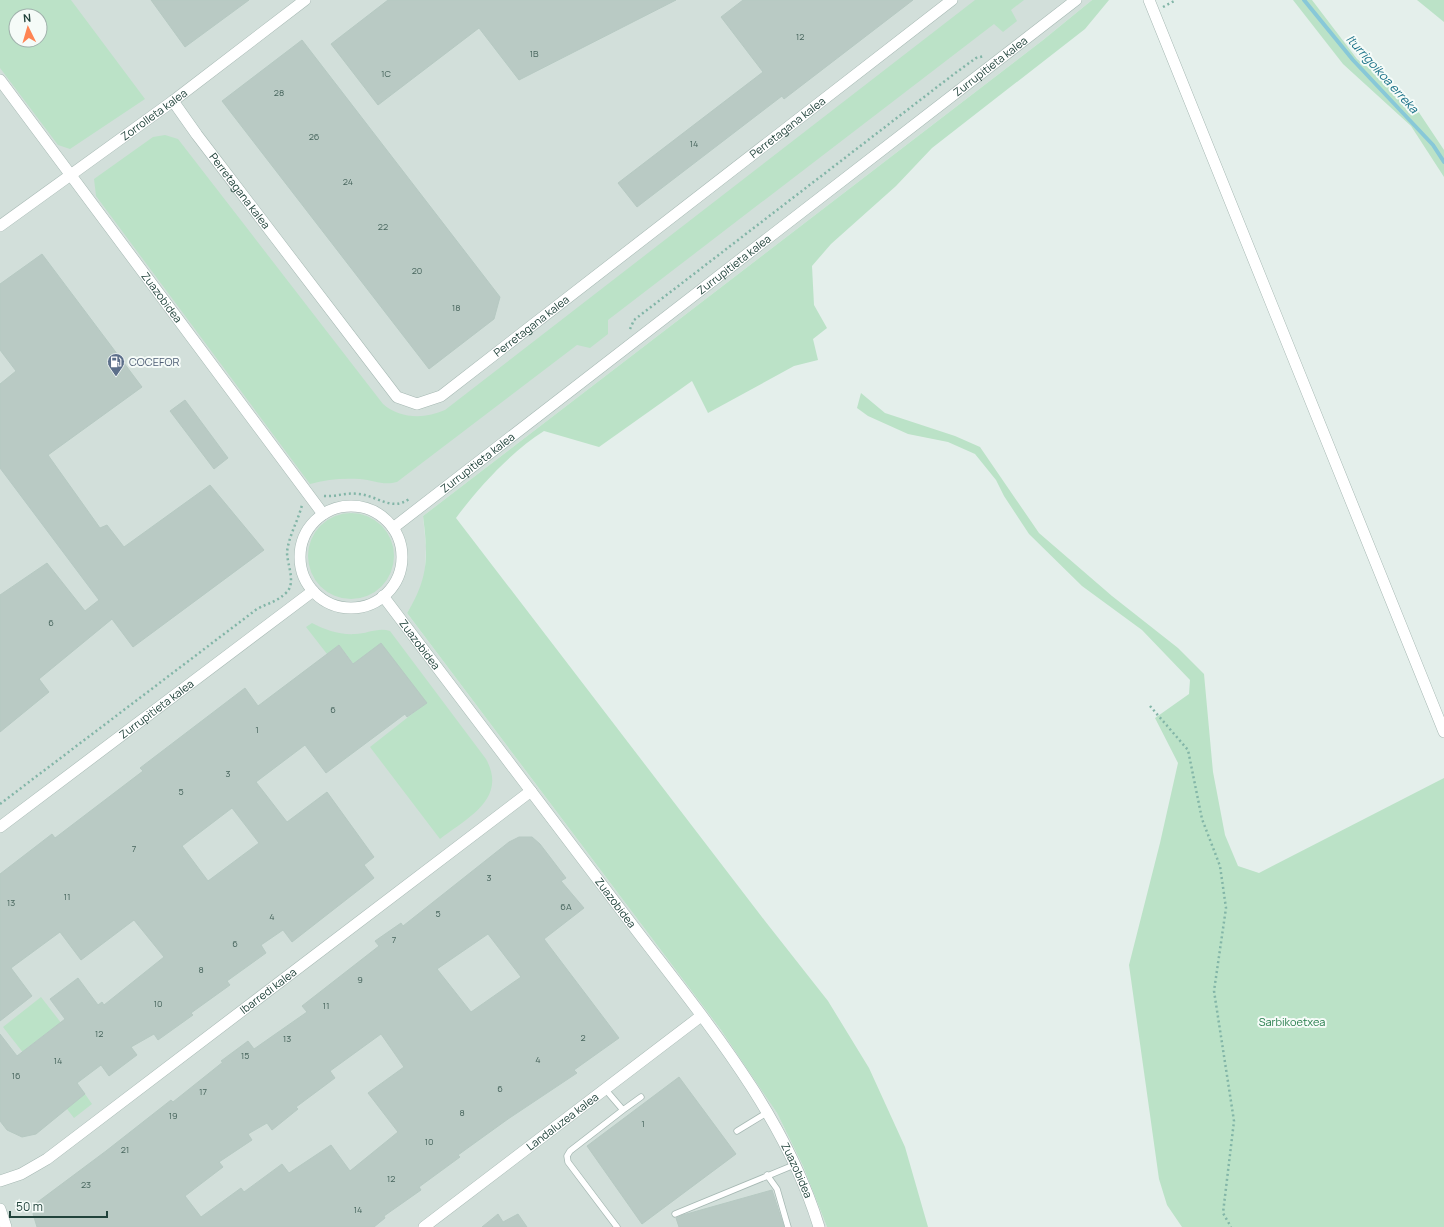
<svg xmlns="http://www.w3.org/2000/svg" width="1444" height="1227" font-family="Manrope,sans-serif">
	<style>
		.built { fill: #d2dfda; fill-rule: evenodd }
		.green { fill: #bbe2c7; fill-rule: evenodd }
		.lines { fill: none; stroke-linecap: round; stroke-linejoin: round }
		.stream { stroke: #88c8d8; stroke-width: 4 }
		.building { fill: #b9cac4; stroke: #b6c9c2; fill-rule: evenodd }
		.lane-casing { stroke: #a6b8b3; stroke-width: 7 }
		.street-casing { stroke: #a6b8b3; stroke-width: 12 }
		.path { stroke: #82b5a7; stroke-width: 2.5; stroke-dasharray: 2 3; stroke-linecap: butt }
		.lane { stroke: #fff; stroke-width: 5.5 }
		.street { stroke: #fff; stroke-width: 11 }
		.labels { text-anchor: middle; stroke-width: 4; stroke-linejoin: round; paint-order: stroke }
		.number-label { font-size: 9px; fill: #47655d }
		.street-label { font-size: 11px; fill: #21433b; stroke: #f5fbf8 }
		.service-label { font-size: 11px; fill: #4e5e75; stroke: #f5fbf8; text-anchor: start }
		.park-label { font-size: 11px; fill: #277e4d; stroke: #f5fbf8 }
		.water-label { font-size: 12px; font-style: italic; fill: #156e85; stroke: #f5fbf8 }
	</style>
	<rect width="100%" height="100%" fill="#e4efeb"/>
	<path class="built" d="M0 0H1092L1043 40 423 516 426 546 425 575 417 597 407 613 721 1030 756 1080 777 1113 803 1166 827 1227H0ZM16 16H40V40H16Z"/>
	<path class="green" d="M0 0H71L145 99 70 149 58 145 0 68ZM16 16H40V40H16Z
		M975 0H1024L1011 10 1017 21 1003 32 994 24 608 320V334L590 348 577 345 397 482C383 486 374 480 360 479 344 478 326 479 310 484L96 196 94 179 153 137 165 135 178 139 383 404C400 419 425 419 445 410Z
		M1092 0H1109L1085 29 932 148 896 186 831 244 812 266 814 305 827 328 813 339 818 360 794 366 708 413 692 381 599 447 544 431C512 451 478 488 456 518L765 921 828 1001 869 1068 905 1147 928 1227H827L803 1166 777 1113 721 1030 407 613C429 577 428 556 423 516L1043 40Z
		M1293 0H1312L1357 59 1410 99 1444 150V177L1411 126 1343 64Z
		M1417 0H1444V22Z
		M861 393 885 413 955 436 980 447 1039 533 1112 596 1178 648 1204 674 1213 772 1225 835 1238 866 1259 873 1444 778V1227H1182L1167 1205 1159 1179 1129 965 1160 843 1178 763 1155 718 1189 694 1190 680 1142 630 1082 586 1029 534 1004 496 996 480 975 454 948 442 908 434 868 416 857 408Z
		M308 556a43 43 0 1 1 86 0a43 43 0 1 1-86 0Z
		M312 623C325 630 340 635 355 634 367 634 378 627 390 631L486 759C508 799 467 818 440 839L370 747 426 703 376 693 339 645 327 654 306 627Z
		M41 997 96 1068 53 1028 27 1048 85 1094 92 1104 74 1118 3 1027Z"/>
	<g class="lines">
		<path class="stream" d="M1304 0 1353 60 1433 145 1444 162"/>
	</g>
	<path class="building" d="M151 0H249L185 47Z
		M388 0H676L519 80 479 28 378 105 331 44Z
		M743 0H913L784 99 782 96 637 207 618 183 763 72 721 17Z
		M302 40 500 297 494 319 429 369 222 101Z
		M42 254 142 387 48 455 100 528 107 525 124 547 210 485 264 550 133 647 112 619 39 679 49 692 0 732V595L47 563 85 611 99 600 0 468V384L16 371 0 350V284Z
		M185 400 228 458 214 469 170 411Z
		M381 643 427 703 407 717 405 714 326 773 305 745 256 782 287 822 327 792 374 857 364 865 374 878 292 942 283 930 261 945 266 953 227 981 230 985 191 1013 193 1015 158 1040 154 1034 131 1047 137 1055 109 1076 101 1065 77 1083 85 1094 36 1134 22 1137 7 1130 0 1121V1034L17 1056 65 1019 50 999 78 978 98 1005 102 1002 104 1005 164 957 134 920 81 960 60 932 11 968 32 996 0 1021V874L52 834 55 838 143 771 140 768 245 688 258 706 339 645 353 664ZM232 808 259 843 208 881 182 846Z
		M519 837H532L540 844 566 878 561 881 584 908 544 939 619 1038 574 1070 577 1073 508 1119 458 1155 460 1157 419 1187 421 1190 384 1216 385 1218 374 1227H37L33 1214 35 1204 106 1151 171 1100 173 1102 223 1062 221 1061 248 1041 254 1049 307 1012 302 1006 379 946 375 941 401 923 403 926 509 842ZM488 934 521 977 471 1012 437 969ZM381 1034 404 1067 368 1093 398 1132 350 1171 331 1145 289 1173 282 1164 244 1192 241 1188 201 1217 185 1196 223 1167 219 1162 252 1140 248 1134 267 1123 272 1130 298 1109 296 1107 335 1078 330 1071Z
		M679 1077 736 1154 642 1224 587 1146Z
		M772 1190 784 1227H679L676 1218 683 1215Z
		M498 1214 503 1222 518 1214 527 1227H482Z"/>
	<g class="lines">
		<defs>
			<path id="lane" d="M605 1089 623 1110 570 1151 567 1156 568 1162 617 1227
				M623 1110 641 1097
				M737 1131 768 1112
				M767 1175 777 1189 788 1227
				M675 1214 794 1165"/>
			<g id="street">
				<path d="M1149 0 1444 732"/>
				<path id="s1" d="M0 80 323 514"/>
				<path id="s2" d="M173 101 197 135 397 397 417 404 441 396 952 0"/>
				<path id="s3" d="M0 226 173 101 305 0"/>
				<circle cx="351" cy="557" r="51"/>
				<path id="s4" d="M393 528 1076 0"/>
				<path id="s5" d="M383 596C463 702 544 808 624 914 697 1011 783 1109 819 1227"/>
				<path id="s6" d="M0 827 313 591"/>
				<path id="s7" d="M0 1181 21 1174 47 1159 531 791"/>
				<path d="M0 1209 6 1227"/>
				<path id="s8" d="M424 1227 701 1016"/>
			</g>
		</defs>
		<use href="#lane" class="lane-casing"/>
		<use href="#street" class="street-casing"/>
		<path class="path" d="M1163 7 1176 0
			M630 329 634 320 954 74 976 58 984 56
			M324 496C336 497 346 492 358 494 377 495 391 512 409 499
			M1150 706 1188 750 1202 819 1220 866 1226 908 1214 991 1234 1121 1223 1213 1231 1227
			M0 804 257 609C268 603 277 602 287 592 296 582 287 564 287 552 289 535 298 521 302 505"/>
		<use href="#lane" class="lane"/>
		<use href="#street" class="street"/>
	</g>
	<defs>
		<symbol id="fuel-pin" viewBox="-11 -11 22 30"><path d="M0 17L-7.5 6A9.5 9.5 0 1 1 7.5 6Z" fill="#5c6f8a" stroke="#f5fbf8"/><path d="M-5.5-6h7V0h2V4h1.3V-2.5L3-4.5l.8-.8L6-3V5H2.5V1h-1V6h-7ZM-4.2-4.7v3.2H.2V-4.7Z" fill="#fff"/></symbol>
	</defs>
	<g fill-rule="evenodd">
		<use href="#fuel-pin" x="106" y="352" width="20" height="27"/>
	</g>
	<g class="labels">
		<g class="number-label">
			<text x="800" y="40">12</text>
			<text x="534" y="57">1B</text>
			<text x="386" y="77">1C</text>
			<text x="279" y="96">28</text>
			<text x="314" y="140">26</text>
			<text x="694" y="147">14</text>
			<text x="348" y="185">24</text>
			<text x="383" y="230">22</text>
			<text x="417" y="274">20</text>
			<text x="456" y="311">18</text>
			<text x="51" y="626">6</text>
			<text x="333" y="713">6</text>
			<text x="257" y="733">1</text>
			<text x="228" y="777">3</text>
			<text x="181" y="795">5</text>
			<text x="134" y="852">7</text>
			<text x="489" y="881">3</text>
			<text x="67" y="900">11</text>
			<text x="11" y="906">13</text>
			<text x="566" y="910">6A</text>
			<text x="438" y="917">5</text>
			<text x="272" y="920">4</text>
			<text x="394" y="943">7</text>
			<text x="235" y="947">6</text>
			<text x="201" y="973">8</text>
			<text x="360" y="983">9</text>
			<text x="158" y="1007">10</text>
			<text x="326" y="1009">11</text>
			<text x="99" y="1037">12</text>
			<text x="583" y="1041">2</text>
			<text x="287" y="1042">13</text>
			<text x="245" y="1059">15</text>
			<text x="538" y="1063">4</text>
			<text x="58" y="1064">14</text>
			<text x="16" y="1079">16</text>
			<text x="500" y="1092">6</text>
			<text x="203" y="1095">17</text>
			<text x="462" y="1116">8</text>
			<text x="173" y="1119">19</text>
			<text x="643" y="1127">1</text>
			<text x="429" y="1145">10</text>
			<text x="125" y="1153">21</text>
			<text x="391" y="1182">12</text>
			<text x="86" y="1188">23</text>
			<text x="358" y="1213">14</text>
		</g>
		<g class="street-label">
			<text dy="4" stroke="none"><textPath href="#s4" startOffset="755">Zurrupitieta kalea</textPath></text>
			<text dy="4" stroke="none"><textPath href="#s3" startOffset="190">Zorrolleta kalea</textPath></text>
			<text dy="4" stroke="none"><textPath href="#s2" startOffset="856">Perretagana kalea</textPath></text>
			<text dy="4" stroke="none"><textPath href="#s2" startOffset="112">Perretagana kalea</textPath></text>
			<text dy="4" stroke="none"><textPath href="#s4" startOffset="431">Zurrupitieta kalea</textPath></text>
			<text dy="4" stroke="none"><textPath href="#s1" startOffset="271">Zuazobidea</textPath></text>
			<text dy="4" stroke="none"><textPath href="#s2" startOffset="532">Perretagana kalea</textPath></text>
			<text dy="4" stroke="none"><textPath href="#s4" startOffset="107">Zurrupitieta kalea</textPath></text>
			<text dy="4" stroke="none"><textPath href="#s5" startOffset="61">Zuazobidea</textPath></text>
			<text dy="4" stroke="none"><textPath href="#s6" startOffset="196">Zurrupitieta kalea</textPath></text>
			<text dy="4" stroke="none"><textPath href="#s5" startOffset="385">Zuazobidea</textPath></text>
			<text dy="4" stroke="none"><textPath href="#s7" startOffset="330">Ibarredi kalea</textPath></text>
			<text dy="4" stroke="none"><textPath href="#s8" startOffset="174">Landaluzea kalea</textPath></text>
			<text dy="4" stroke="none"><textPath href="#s5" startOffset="709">Zuazobidea</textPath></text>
		</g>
		<g class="service-label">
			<text x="129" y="366">COCEFOR</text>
		</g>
		<g class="park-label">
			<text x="1292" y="1026">Sarbikoetxea</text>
		</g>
		<g class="water-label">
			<text transform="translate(1382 74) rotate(48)" y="4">Iturrigoikoa erreka</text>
		</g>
	</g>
	<g transform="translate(28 28) rotate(355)"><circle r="19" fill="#f5fbf8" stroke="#a0b1ac"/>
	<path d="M0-3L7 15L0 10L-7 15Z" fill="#fe8453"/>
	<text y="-6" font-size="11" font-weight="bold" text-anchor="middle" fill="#21433b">N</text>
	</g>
	<path d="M10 1211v6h97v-6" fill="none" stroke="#21433b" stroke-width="2"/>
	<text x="16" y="1211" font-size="12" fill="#21433b" stroke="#f5fbf8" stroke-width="3" paint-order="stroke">50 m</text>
</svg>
